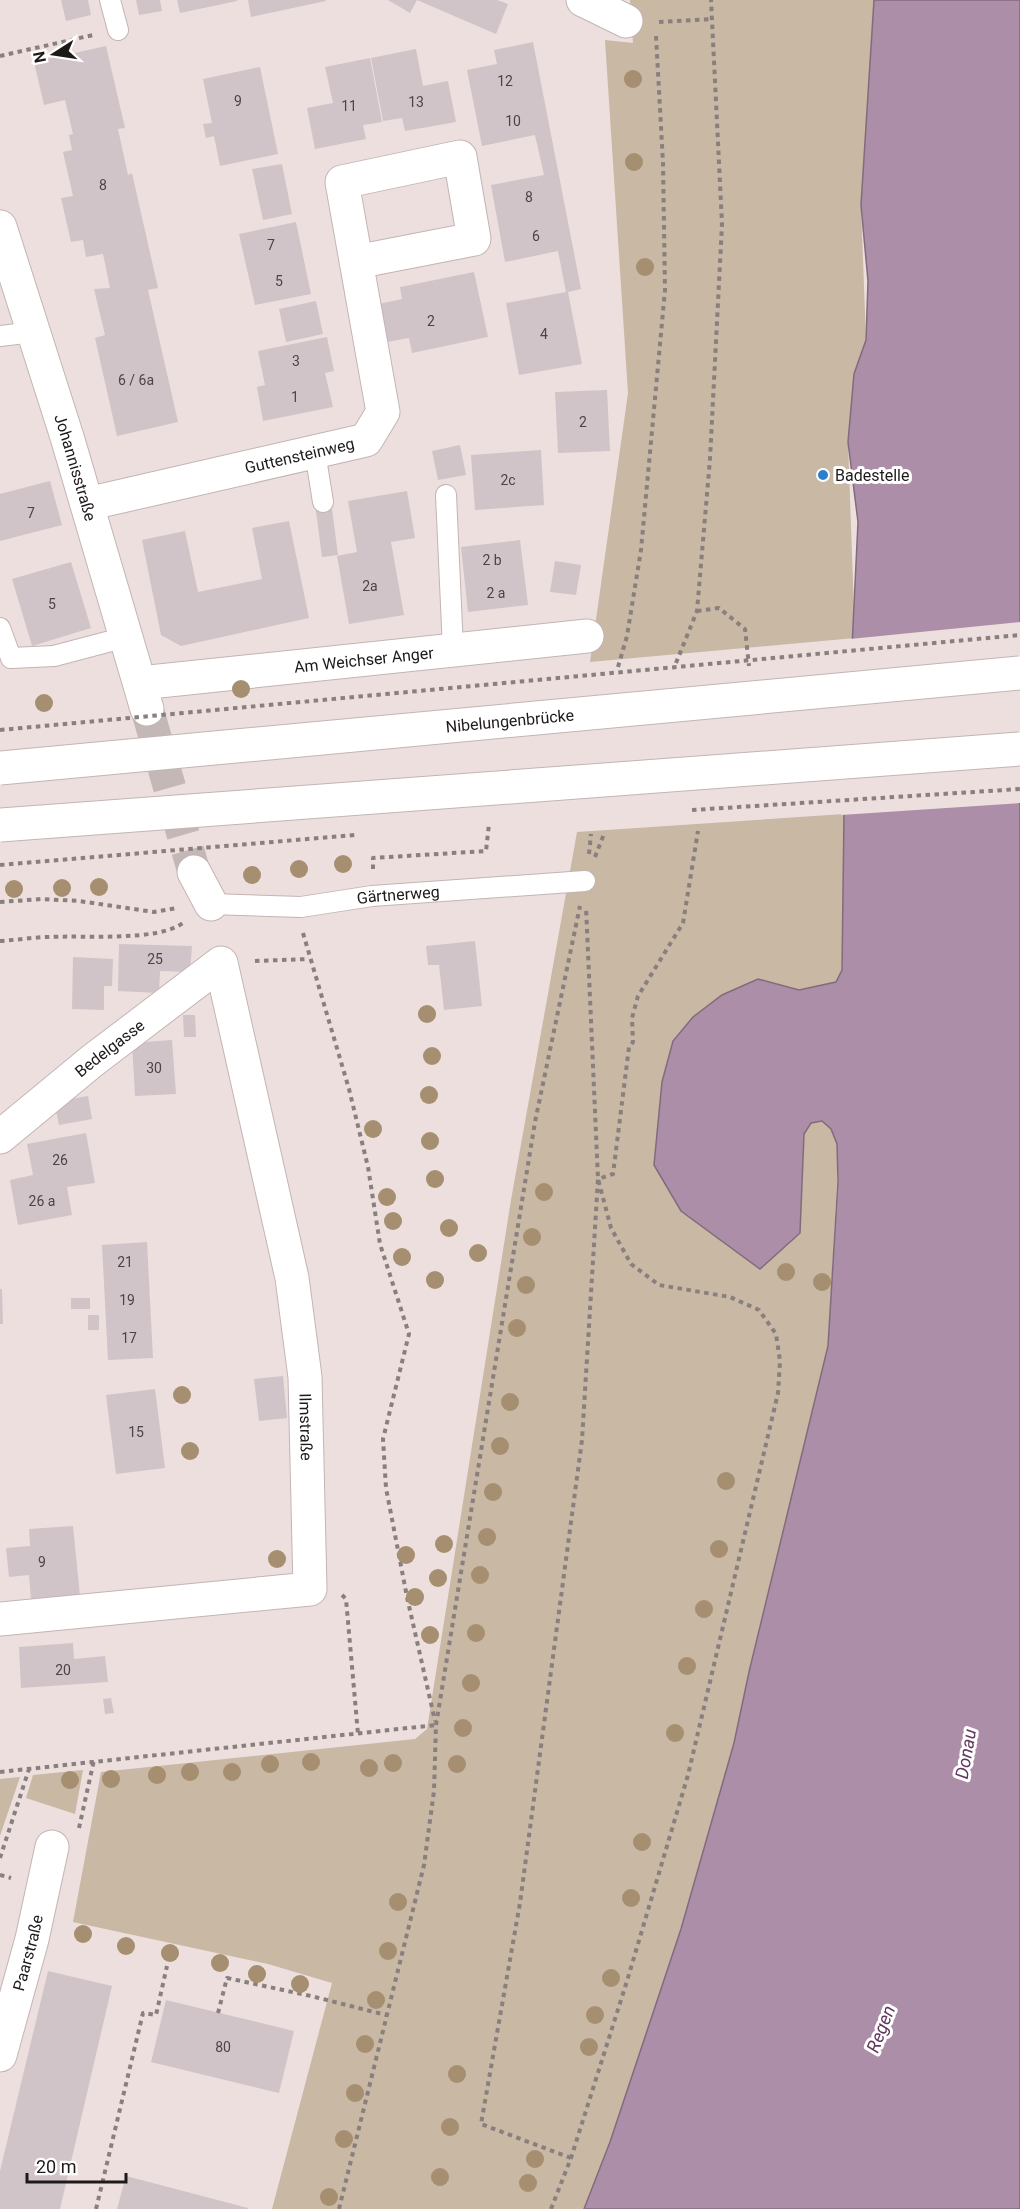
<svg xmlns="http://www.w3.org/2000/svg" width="1020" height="2209" font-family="Roboto,sans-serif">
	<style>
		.green { fill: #c8b8a4 }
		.water { fill: #ac8ea8; stroke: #826b7d; stroke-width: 1.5 }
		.pier { fill: #eddfde }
		.building { fill: #d0c4c8 }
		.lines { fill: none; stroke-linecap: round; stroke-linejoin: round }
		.street-tunnel { stroke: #c4b8b7; stroke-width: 33; stroke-dasharray: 33 16; stroke-linecap: butt }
		.lane-casing { stroke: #c2b5b4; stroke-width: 22 }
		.street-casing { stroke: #c2b5b4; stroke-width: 35 }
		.path { stroke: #887f7e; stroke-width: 4; stroke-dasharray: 4.5 4.5; stroke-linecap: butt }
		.lane { stroke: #fff; stroke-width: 20 }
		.street { stroke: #fff; stroke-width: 33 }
		.secondary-bridge-casing { stroke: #c2b5b4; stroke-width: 35; stroke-linecap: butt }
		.path-bridge { stroke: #887f7e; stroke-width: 4; stroke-dasharray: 4.5 4.5; stroke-linecap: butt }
		.secondary-bridge { stroke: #fff; stroke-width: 33 }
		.tree { fill: #a68e70 }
		.poi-dot { fill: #2d7fce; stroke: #fff; stroke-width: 2 }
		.labels { text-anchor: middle; stroke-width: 6; stroke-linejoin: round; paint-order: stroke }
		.number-label { font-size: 14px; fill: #4b4446 }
		.street-label { font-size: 16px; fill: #1f1a1a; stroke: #fff }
		.poi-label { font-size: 16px; fill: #1f1a1a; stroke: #fff; text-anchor: start }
		.water-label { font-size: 18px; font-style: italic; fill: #62385e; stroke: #fff }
	</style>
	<rect width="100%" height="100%" fill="#eddfde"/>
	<path class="green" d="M630 0H874L861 205 866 340 848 442 855 638 590 662 628 393 605 40 633 43Z
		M844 814 842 970 836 982 799 990 758 979 662 1082 654 1165 681 1211 800 1233 804 1134 811 1123 823 1121 832 1129 837 1145V1182L828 1346 749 1672 734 1743 681 1929 610 2142 584 2209H272L332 1983 268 1964 73 1922 101 1772 415 1739 427 1729 511 1200 577 832Z
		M83 1770 75 1814 26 1798 33 1775Z
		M20 1777 0 1836V1779Z"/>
	<path class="water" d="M874 0H1020V2209H584L610 2142 681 1929 734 1743 749 1672 828 1346 838 1181 837 1144 831 1129 822 1121 811 1123 804 1134 800 1233 760 1269 681 1211 654 1165 662 1082 673 1041 693 1017 722 995 758 979 799 990 836 982 842 970 844 814 858 522 848 442 854 374 866 340 868 281 861 205Z"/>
	<path class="pier" d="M1020 622V803L841 815 850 639Z"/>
	<path class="building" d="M61 0H88L91 15 66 21Z
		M136 0H160L162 11 139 15Z
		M177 0H237V1L180 13Z
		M248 0H326V1L251 17Z
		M388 0H497L508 4 496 34 417 0 410 13Z
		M533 42 581 289 568 292 582 364 519 375 506 303 566 292 558 251 505 262 491 185 544 175 535 135 482 146 467 70 497 64 494 50Z
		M106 46 125 128 118 129 128 175 132 173 158 288 148 290 178 422 117 436 95 338 105 335 94 289 110 288 103 254 86 257 83 240 71 242 61 198 73 196 63 152 72 150 69 135 73 134 65 100 44 105 34 62Z
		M416 49 423 86 448 81 456 122 405 131 402 118 383 121 371 58Z
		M370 58 382 122 363 125 366 139 315 149 307 108 333 103 325 67Z
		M260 67 278 154 220 166 214 136 206 138 203 124 212 123 203 79Z
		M282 164 292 214 263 220 252 169Z
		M296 222 311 294 255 305 239 234Z
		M474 272 488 337 412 353 409 338 382 343 374 305 402 299 400 287Z
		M316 301 323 334 286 342 279 309Z
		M327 337 334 371 325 373 333 407 263 421 257 387 265 385 258 351Z
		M607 390 610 451 558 453 555 392Z
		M460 445 466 475 438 480 432 451Z
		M541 450 544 505 475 510 471 455Z
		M50 481 62 525 0 541V494Z
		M407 491 415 538 391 542 404 615 349 624 337 556 357 552 348 501Z
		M331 501 338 555 322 557 315 504Z
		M289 521 309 618 181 646 161 635 142 540 185 531 198 592 262 579 252 528Z
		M520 540 528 605 468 612 461 547Z
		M555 561 581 565 576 595 550 592Z
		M71 562 91 628 32 646 12 579Z
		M475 941 482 1006 444 1010 439 965H428L426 946Z
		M119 944 192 946 190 972 160 971 159 993 118 991Z
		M73 957 113 959 112 986H104V1010L72 1009Z
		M183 1015H195L196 1037H184Z
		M172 1040 176 1094 135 1096 132 1043Z
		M88 1096 92 1119 59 1125 54 1102Z
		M86 1133 95 1183 67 1187 72 1215 18 1225 10 1180 33 1175 27 1144Z
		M147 1242 153 1358 108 1360 102 1245Z
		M0 1289H2L3 1324H0Z
		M71 1298H90V1309H71Z
		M88 1315H99V1330H88Z
		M283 1376 287 1418 259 1421 254 1379Z
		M155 1389 165 1468 116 1474 106 1395Z
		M73 1526 80 1596 31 1600 29 1575 9 1577 6 1548 30 1546 29 1529Z
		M73 1643 74 1659 105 1656 108 1682 21 1688 19 1647Z
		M111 1698 114 1713 105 1714 103 1699Z
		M48 1971 112 1986 60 2209H0V2171Z
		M166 2000 294 2031 279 2093 151 2062Z
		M126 2176 248 2208V2209H117Z"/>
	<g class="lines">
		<path class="street-tunnel" d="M147 709 194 872"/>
		<defs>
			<g id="lane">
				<path d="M110 0 118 30"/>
				<path d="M0 336 33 332"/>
				<path d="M315 452 323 502"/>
				<path d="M446 495 453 649"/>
				<path d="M0 628 11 658 54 656 126 637"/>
				<path id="s1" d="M211 904 301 907 372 896 585 881"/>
			</g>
			<g id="street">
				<path d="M583 0 626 21"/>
				<path id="s2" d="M0 227 67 437 147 709"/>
				<path id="s3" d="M87 504 366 440 383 412 342 182 460 157 474 239 356 262"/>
				<path id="s4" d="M140 683 587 636"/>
				<path d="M194 872 211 904"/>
				<path id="s5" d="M0 1137 92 1061 221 963 292 1278 305 1377 310 1589 0 1619"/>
				<path id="s6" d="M0 2055 32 1939 52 1847"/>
			</g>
		</defs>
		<use href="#lane" class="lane-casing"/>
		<use href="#street" class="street-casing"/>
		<path class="path" d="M659 22 713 19
			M0 56 93 35
			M697 611 719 608 745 629 749 666
			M676 663 697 611 710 459 722 224 711 0
			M618 667 627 636 641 550 665 290 663 163 656 36
			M589 854 591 834
			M595 857 604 834
			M373 869V858L486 851 489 824
			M0 902 42 899 79 901 154 912 177 908
			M303 933 349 1089 368 1167 380 1244 409 1334 383 1439 386 1488 407 1597 435 1721
			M0 941C17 940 34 937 51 937 84 935 157 942 183 923
			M255 961 309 959
			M342 1595 346 1599 358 1734
			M0 1772 436 1725
			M79 1828 94 1760
			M0 1858 29 1769
			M0 1875 11 1878
			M218 2013 227 1978 311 1996 386 2015
			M571 2158 481 2124 520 1903 582 1440 598 1179 613 1174 629 1047 633 1042 632 1018 638 996 683 923 698 831
			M96 2209 143 2013 156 2015 167 1966
			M339 2209 424 1865 434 1791 436 1725 535 1122 580 906
			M551 2209 571 2158 627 1981 688 1775 778 1393 780 1361 776 1334 759 1310 730 1297 659 1285 631 1264 611 1228 598 1179 586 907"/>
		<use href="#lane" class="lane"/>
		<use href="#street" class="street"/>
		<defs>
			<g id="secondary-bridge">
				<path id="s7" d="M0 768 1020 673"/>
				<path d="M0 825 1020 749"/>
			</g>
		</defs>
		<use href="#secondary-bridge" class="secondary-bridge-casing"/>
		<path class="path-bridge" d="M0 730 1020 635
			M692 810 1020 789
			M0 865 355 835"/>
		<use href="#secondary-bridge" class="secondary-bridge"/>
	</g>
	<g class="tree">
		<circle cx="633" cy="79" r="9"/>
		<circle cx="634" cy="162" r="9"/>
		<circle cx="645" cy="267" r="9"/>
		<circle cx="241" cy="689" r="9"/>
		<circle cx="44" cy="703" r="9"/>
		<circle cx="343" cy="864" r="9"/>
		<circle cx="299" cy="869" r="9"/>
		<circle cx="252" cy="875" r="9"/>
		<circle cx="99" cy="887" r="9"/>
		<circle cx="62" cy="888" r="9"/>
		<circle cx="14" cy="889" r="9"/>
		<circle cx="427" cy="1014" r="9"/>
		<circle cx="432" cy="1056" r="9"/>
		<circle cx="429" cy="1095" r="9"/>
		<circle cx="373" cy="1129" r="9"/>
		<circle cx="430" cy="1141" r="9"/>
		<circle cx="435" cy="1179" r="9"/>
		<circle cx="544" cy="1192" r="9"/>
		<circle cx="387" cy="1197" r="9"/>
		<circle cx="393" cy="1221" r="9"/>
		<circle cx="449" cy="1228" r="9"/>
		<circle cx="532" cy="1237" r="9"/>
		<circle cx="478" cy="1253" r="9"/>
		<circle cx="402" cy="1257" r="9"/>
		<circle cx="786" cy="1272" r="9"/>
		<circle cx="435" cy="1280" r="9"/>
		<circle cx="822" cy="1282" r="9"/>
		<circle cx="526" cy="1285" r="9"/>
		<circle cx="517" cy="1328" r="9"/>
		<circle cx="182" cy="1395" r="9"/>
		<circle cx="510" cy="1402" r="9"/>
		<circle cx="500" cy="1446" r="9"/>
		<circle cx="190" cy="1451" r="9"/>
		<circle cx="726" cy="1481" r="9"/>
		<circle cx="493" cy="1492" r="9"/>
		<circle cx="487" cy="1537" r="9"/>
		<circle cx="444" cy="1544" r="9"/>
		<circle cx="719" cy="1549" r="9"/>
		<circle cx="406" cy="1555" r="9"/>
		<circle cx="277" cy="1559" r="9"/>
		<circle cx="480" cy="1575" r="9"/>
		<circle cx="438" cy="1578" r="9"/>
		<circle cx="415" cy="1597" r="9"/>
		<circle cx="704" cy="1609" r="9"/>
		<circle cx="476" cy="1633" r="9"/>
		<circle cx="430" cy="1635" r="9"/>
		<circle cx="687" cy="1666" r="9"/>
		<circle cx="471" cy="1683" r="9"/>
		<circle cx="463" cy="1728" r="9"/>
		<circle cx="675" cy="1733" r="9"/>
		<circle cx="311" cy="1762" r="9"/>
		<circle cx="393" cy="1763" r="9"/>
		<circle cx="270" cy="1764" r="9"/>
		<circle cx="457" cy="1764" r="9"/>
		<circle cx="369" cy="1768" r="9"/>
		<circle cx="190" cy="1772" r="9"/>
		<circle cx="232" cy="1772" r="9"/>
		<circle cx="157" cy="1775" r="9"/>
		<circle cx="111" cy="1779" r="9"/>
		<circle cx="70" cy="1780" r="9"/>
		<circle cx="642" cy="1842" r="9"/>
		<circle cx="631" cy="1898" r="9"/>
		<circle cx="398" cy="1902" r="9"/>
		<circle cx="83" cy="1934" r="9"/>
		<circle cx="126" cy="1946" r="9"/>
		<circle cx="388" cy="1951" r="9"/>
		<circle cx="170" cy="1953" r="9"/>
		<circle cx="220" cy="1963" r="9"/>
		<circle cx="257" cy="1974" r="9"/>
		<circle cx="611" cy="1978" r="9"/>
		<circle cx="300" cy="1984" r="9"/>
		<circle cx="376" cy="2000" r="9"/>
		<circle cx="595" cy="2015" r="9"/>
		<circle cx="365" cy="2044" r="9"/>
		<circle cx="589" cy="2047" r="9"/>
		<circle cx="457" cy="2074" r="9"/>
		<circle cx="355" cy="2093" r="9"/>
		<circle cx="450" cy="2127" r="9"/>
		<circle cx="344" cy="2139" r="9"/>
		<circle cx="535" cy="2159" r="9"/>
		<circle cx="440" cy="2177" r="9"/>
		<circle cx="528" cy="2183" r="9"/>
		<circle cx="329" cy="2197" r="9"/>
	</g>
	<circle class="poi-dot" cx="823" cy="475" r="6"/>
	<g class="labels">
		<g class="number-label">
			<text x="505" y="86">12</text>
			<text x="238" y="106">9</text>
			<text x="416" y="107">13</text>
			<text x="349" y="111">11</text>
			<text x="513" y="126">10</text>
			<text x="103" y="190">8</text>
			<text x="529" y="202">8</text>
			<text x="536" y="241">6</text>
			<text x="271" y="250">7</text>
			<text x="279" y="286">5</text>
			<text x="431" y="326">2</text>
			<text x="544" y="339">4</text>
			<text x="296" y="366">3</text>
			<text x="136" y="385">6 / 6a</text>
			<text x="295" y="402">1</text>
			<text x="583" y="427">2</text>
			<text x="508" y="485">2c</text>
			<text x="31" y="518">7</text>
			<text x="492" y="565">2 b</text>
			<text x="370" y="591">2a</text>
			<text x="496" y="598">2 a</text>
			<text x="52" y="609">5</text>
			<text x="155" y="964">25</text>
			<text x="154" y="1073">30</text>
			<text x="60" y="1165">26</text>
			<text x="42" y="1206">26 a</text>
			<text x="125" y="1267">21</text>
			<text x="127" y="1305">19</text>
			<text x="129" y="1343">17</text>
			<text x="136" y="1437">15</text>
			<text x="42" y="1567">9</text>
			<text x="63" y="1675">20</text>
			<text x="223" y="2052">80</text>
		</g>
		<g class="street-label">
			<text dy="6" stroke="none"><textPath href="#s3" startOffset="218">Guttensteinweg</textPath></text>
			<text dy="6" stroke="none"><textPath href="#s2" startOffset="252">Johannisstraße</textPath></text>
			<text dy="6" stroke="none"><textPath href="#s4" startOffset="225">Am Weichser Anger</textPath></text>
			<text dy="6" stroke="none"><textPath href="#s7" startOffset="512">Nibelungenbrücke</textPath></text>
			<text dy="6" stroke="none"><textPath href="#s1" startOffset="188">Gärtnerweg</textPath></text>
			<text dy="6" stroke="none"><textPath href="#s5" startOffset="141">Bedelgasse</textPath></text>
			<text dy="6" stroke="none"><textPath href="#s5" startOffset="754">Ilmstraße</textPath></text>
			<text dy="6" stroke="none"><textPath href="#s6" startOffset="106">Paarstraße</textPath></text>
		</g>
		<g class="poi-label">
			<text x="835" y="481">Badestelle</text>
		</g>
		<g class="water-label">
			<text transform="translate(966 1754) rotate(-80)" y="6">Donau</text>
			<text transform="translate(881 2029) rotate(-69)" y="6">Regen</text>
		</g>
	</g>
	<g transform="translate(54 54) rotate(258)" stroke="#ffffff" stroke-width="4.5" paint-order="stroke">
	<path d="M0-4.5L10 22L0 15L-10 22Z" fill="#1f1a1a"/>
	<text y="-9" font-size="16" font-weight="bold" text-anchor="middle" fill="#1f1a1a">N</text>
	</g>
	<path d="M27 2173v9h99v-9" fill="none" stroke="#1f1a1a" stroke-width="3"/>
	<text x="36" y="2173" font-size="18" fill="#1f1a1a" stroke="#ffffff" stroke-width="4.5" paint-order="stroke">20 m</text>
</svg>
